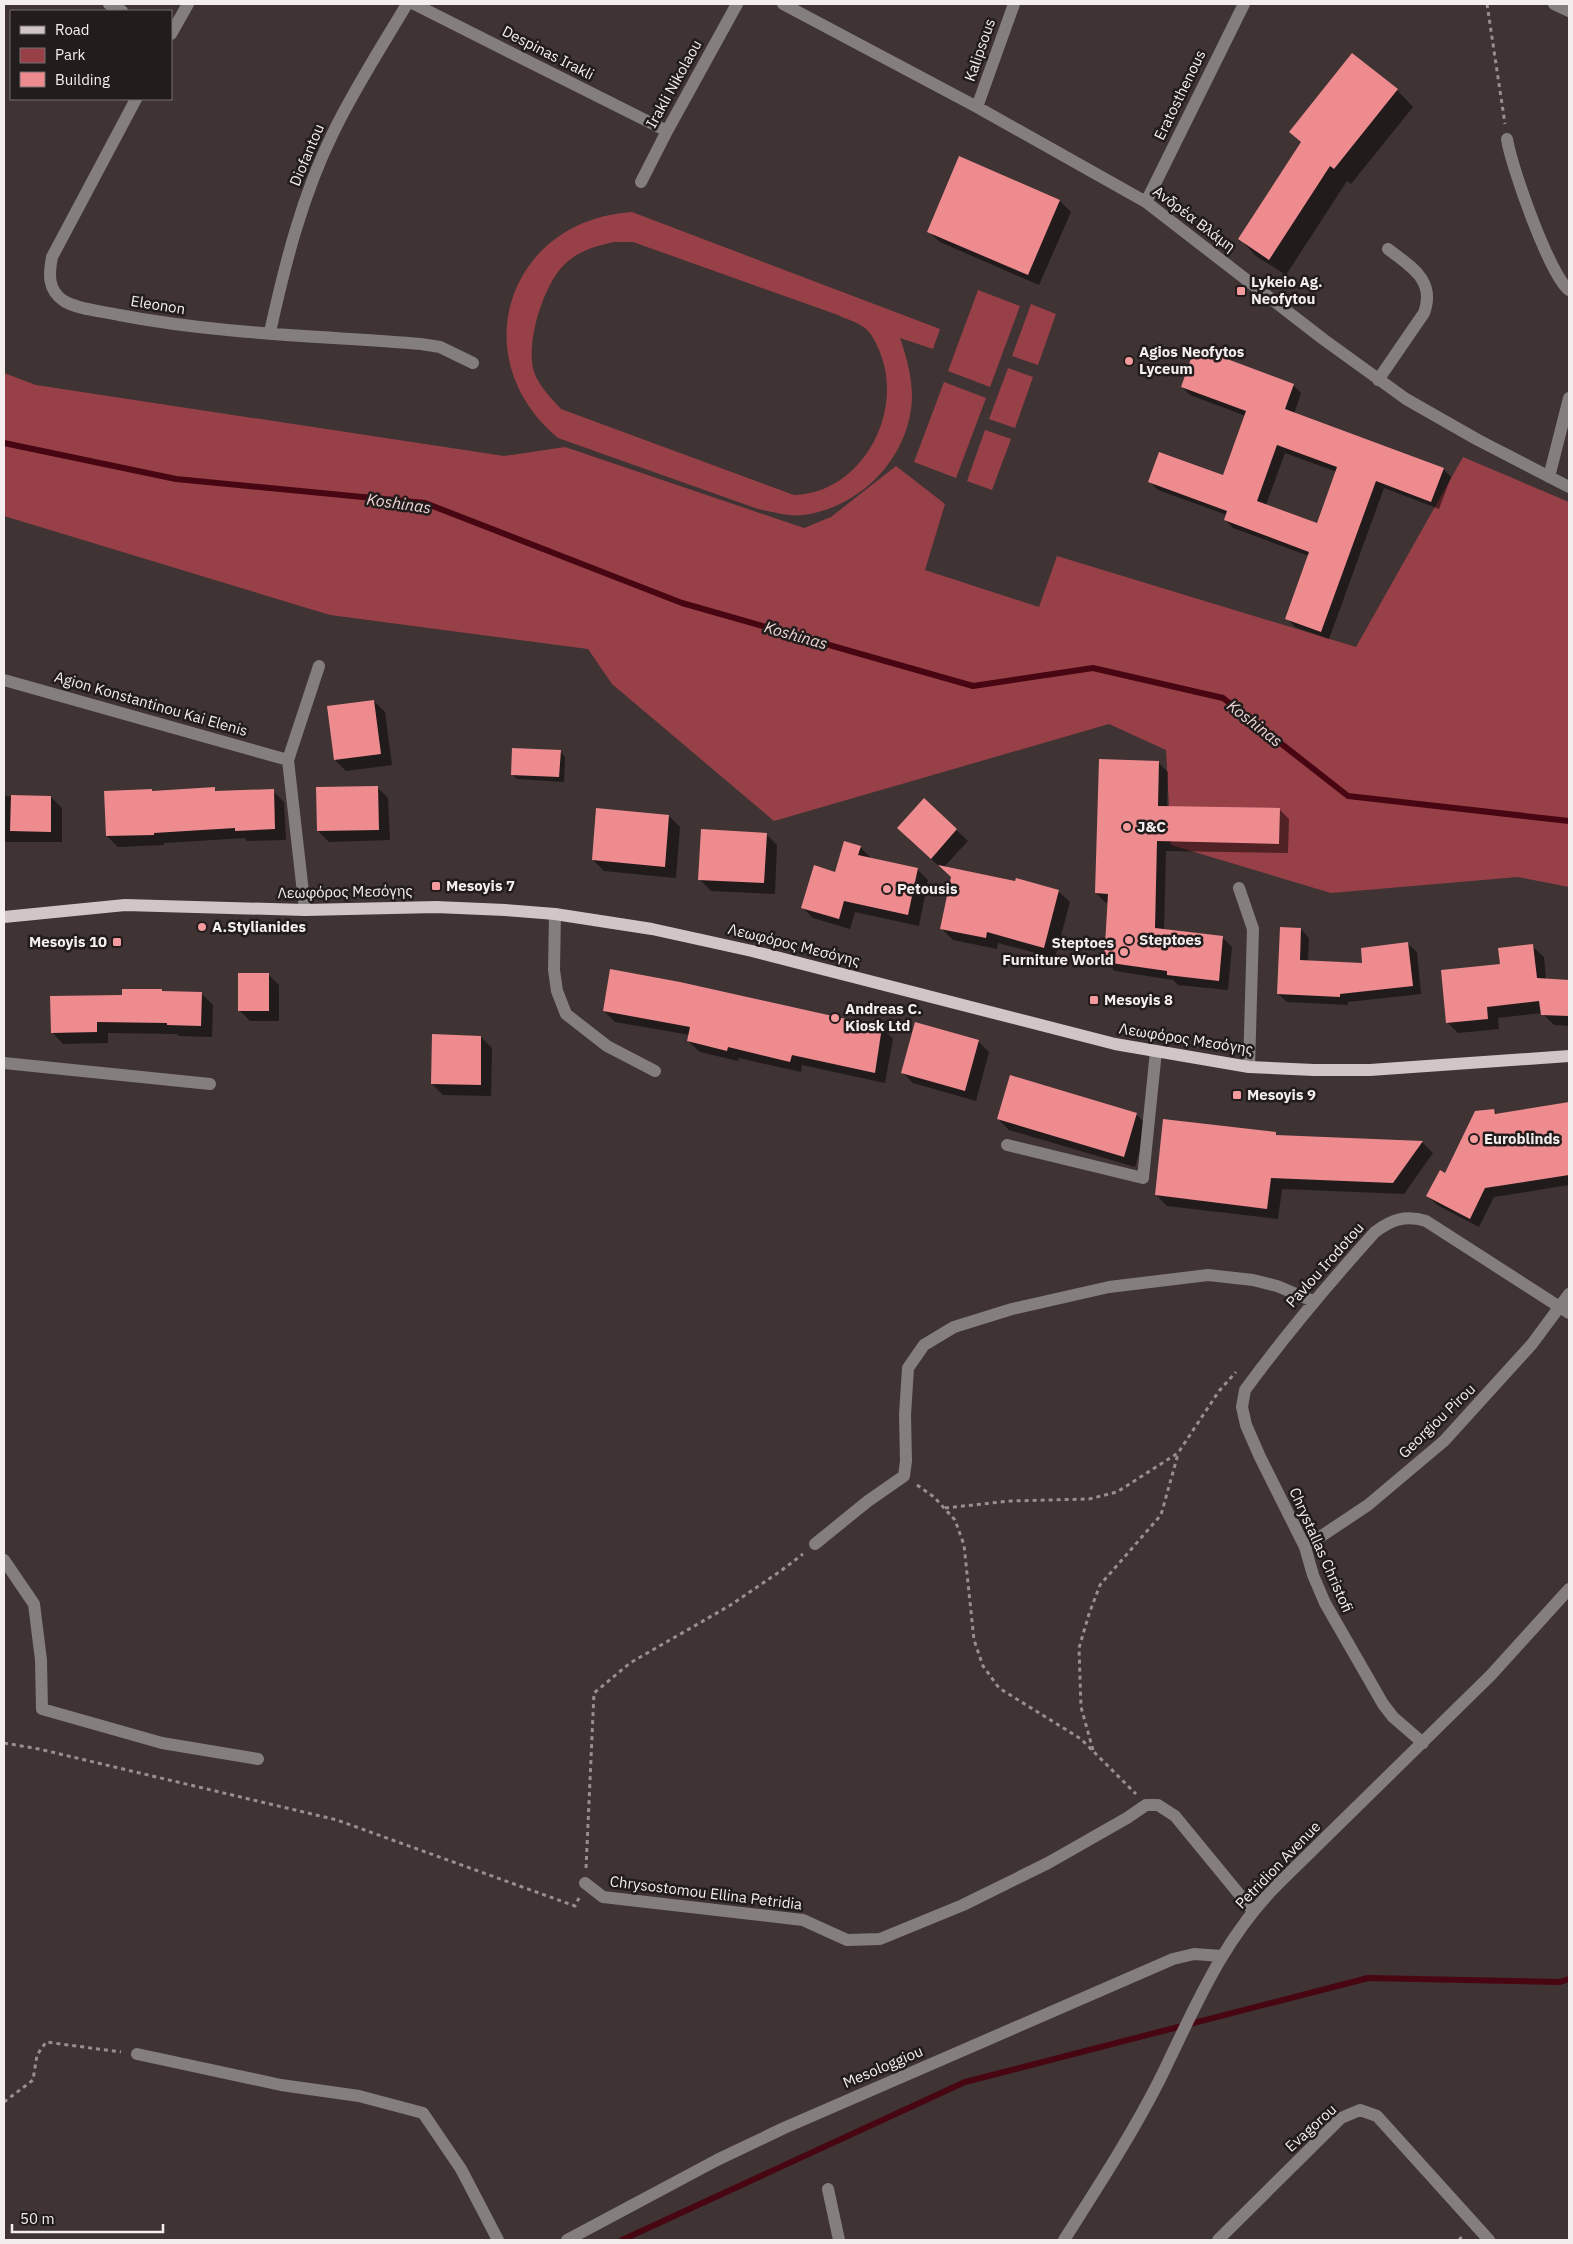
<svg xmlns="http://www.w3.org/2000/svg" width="1573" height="2244" font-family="'IBM Plex Sans',sans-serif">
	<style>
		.green { fill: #984047; fill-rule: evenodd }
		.shadow { fill: #0007; fill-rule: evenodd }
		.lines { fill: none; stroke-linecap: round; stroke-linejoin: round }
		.stream { stroke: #480612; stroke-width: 6 }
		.building { fill: #ed8b8f; fill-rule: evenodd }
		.path { stroke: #988f8f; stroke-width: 3; stroke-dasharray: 4 4; stroke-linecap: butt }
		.minor { stroke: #847e7e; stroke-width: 12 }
		.major { stroke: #d1c5c5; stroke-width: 12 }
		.poi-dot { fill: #f59b9e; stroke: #221c1c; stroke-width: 2 }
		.labels { text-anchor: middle; stroke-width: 5; stroke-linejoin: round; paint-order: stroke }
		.street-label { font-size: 15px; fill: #f5eeee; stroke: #221c1c }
		.poi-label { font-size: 15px; font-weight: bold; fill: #f5eeee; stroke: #221c1c; text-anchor: start }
		.water-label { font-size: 16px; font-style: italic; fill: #f0d5d5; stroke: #221c1c }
	</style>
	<rect width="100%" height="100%" fill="#3f3333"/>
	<path class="green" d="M632 212 940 329 933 349 900 338C907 358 912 377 912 398 910 457 861 507 804 515 788 517 773 512 758 509L558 438C462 358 508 220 632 212ZM614 242H633L838 315C846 319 857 322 865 328 873 334 879 349 882 358 902 417 860 493 794 495L561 409C551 398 539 386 534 372 525 343 544 283 565 264 580 250 596 246 614 242Z
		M978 290 1020 306 990 387 948 371Z
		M1031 304 1056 314 1038 365 1012 356Z
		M1008 368 1033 377 1015 428 989 419Z
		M4 373 36 385 504 456 565 447 804 528 831 517 896 466 945 504 925 570 1039 607 1057 556 1356 647 1463 457 1569 502V887L1518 877 1331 893 1171 845 1166 750 1109 724 774 821 612 684 588 649 330 615 4 516Z
		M944 382 986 398 956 478 914 462Z
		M985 430 1011 439 992 490 967 481Z"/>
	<path class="shadow" d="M1397 90 1413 107 1351 184 1347 181 1286 275 1256 256 1240 239 1302 143 1290 132Z
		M1060 201 1071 212 1039 285 940 242 928 231Z
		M1293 385 1301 393 1294 414 1443 469 1451 477 1439 509 1384 488 1329 639 1295 627 1287 618 1309 556 1233 528 1225 520 1227 515 1158 490 1150 482 1224 477 1246 416 1190 395 1182 387ZM1285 453 1337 472 1318 524 1266 505Z
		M374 701 385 712 392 765 346 771 335 760Z
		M560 751 565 757 564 782 517 779 512 774Z
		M1159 763 1168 772 1167 807 1279 809 1289 819 1288 853 1166 851 1164 931 1222 937 1232 947 1228 990 1178 985 1173 980 1115 971 1105 961 1109 903H1106L1096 893Z
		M377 787 388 798 390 840 329 842 318 831Z
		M214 789 218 793 273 791 284 802 286 840 247 841 245 838 164 843V845L118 847 107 836 152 791 154 792Z
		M4 796 51 797 62 808V842H4Z
		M924 800 968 841 943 868 1058 891 1070 902 1055 958 998 943 997 949 953 940 942 929 952 878 909 839Z
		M669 816 680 827 676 878 604 871 593 860Z
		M766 834 777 845 775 894 711 891 700 880Z
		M860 847 871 858 917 869 928 880 919 926 855 912 850 929 813 918 802 907Z
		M1301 929 1309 938 1308 962 1364 965 1408 944 1417 952 1421 994 1348 1002V1005L1287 1002 1278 994Z
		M1532 946 1544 957 1546 980 1569 981V1026L1554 1025 1542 1013 1498 1018 1499 1029 1458 1033 1447 1022 1501 965Z
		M268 974 279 985V1021H250L239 1010Z
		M680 983 882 1028 893 1039 885 1083 802 1065 801 1072 739 1058 738 1061 700 1052 688 1041 690 1035 615 1022 604 1011Z
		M162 990 164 992 202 994 213 1005 212 1037 179 1036 177 1034 108 1033V1043L63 1044 52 1032 123 997Z
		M481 1037 492 1048 491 1096 443 1095 432 1084Z
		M978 1041 989 1052 976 1101 913 1083 902 1072Z
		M1569 1103V1185L1494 1197 1479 1227 1437 1205 1428 1196 1493 1110 1497 1114Z
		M1136 1114 1147 1125 1135 1167 1009 1130 998 1119Z
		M1276 1134 1279 1137 1422 1142 1433 1153 1404 1194 1282 1189 1278 1219 1167 1206 1156 1195Z"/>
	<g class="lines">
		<path class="stream" d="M4 443 176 479 425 503 682 603 973 686 1093 668 1223 698 1348 796 1569 821
			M622 2240 965 2082 1368 1978 1560 1982 1569 1979"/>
	</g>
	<path class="building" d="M1352 53 1398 89 1334 169 1330 166 1269 260 1238 239 1301 142 1289 132Z
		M959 156 1060 200 1028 275 927 232Z
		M1195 347 1294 384 1285 409 1444 468 1431 502 1376 481 1321 632 1285 619 1309 552 1224 520 1227 511 1148 482 1159 452 1223 475 1246 411 1181 387ZM1277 445 1337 467 1317 523 1257 501Z
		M374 700 381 754 334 760 327 706Z
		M512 748 561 750 559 777 511 775Z
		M1099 759 1159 761 1158 806 1280 808 1279 844 1157 841 1155 928 1223 936 1219 981 1167 975V971L1104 962 1108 894 1095 893Z
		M378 786 379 830 317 831 316 787Z
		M215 787V791L274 789 275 829 235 831V828L154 833V835L106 836 104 791 152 789V791Z
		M11 795 51 796V832L10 831Z
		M924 798 957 829 931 859 897 828Z
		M596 808 669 815 665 867 592 860Z
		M701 829 767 833 764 883 698 880Z
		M844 841 861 846 858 855 918 868 908 915 844 901 839 919 801 908 814 865 835 872Z
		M938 865 1015 881 1016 878 1059 890 1044 948 987 932 986 938 940 929 951 877Z
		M1280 927 1301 928 1300 960 1362 963 1361 948 1408 942 1413 986 1340 994V997L1277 994Z
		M1533 944 1537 978 1569 980V1016L1541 1015 1539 1001 1487 1007 1488 1019 1446 1023 1441 970 1500 964 1498 948Z
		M610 969 680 982 882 1027 875 1073 792 1055 790 1062 728 1047 727 1051 687 1041 690 1027 603 1011Z
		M238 973H269V1011H238Z
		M122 989H162V991L202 992 201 1026 167 1025V1023L97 1022V1032L51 1033 50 996 122 995Z
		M915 1022 979 1040 965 1091 901 1073Z
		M432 1034 481 1036V1085L431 1084Z
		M1010 1075 1137 1113 1124 1157 997 1119Z
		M1569 1102V1175L1485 1188 1470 1219 1426 1196 1440 1170 1445 1173 1475 1111 1494 1109 1495 1114Z
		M1163 1119 1276 1132V1135L1423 1141 1393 1183 1271 1178 1267 1209 1155 1195Z"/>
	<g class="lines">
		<path class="path" d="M1487 4 1505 124
			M917 1485 934 1497 955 1520 964 1545 974 1640 983 1666 999 1688 1081 1739 1136 1794
			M945 1508 1010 1501 1089 1499 1117 1492 1178 1453 1219 1391 1236 1372
			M4 1743 39 1749 337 1820 575 1906 579 1898
			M1093 1750 1081 1707 1079 1648 1089 1614 1100 1585 1161 1515 1178 1454
			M586 1868 594 1693 630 1663 729 1606 782 1570 803 1554
			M4 2102 33 2080 37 2055 46 2042 121 2052
			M1459 2240 1463 2235"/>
		<path class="minor" d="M109 4 122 11
			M414 4 667 131
			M783 4 977 107 1146 202 1323 339 1406 399 1478 440 1569 487
			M1554 4 1569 11
			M171 34 188 4
			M136 99 52 257C49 273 47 290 64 301 79 310 102 311 119 315 218 334 320 336 421 344L440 347 473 363
			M977 107 1014 4
			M1507 139C1511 166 1550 276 1569 290
			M641 182 667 131 737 4
			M1146 202 1244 4
			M270 332C285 264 302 196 333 133 354 89 382 46 407 4
			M1378 380 1424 313C1436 280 1411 267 1388 249
			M1549 477 1569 398
			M4 680 288 760
			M1239 888 1253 929 1249 1067
			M305 910 288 760 319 666
			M555 914 554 970 557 991 566 1014 607 1046 655 1071
			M4 1063 210 1084
			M1007 1145 1143 1178 1156 1051
			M815 1544 868 1501 904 1476 906 1461 905 1415 908 1368 924 1345 954 1327 1012 1309 1109 1287 1208 1275 1253 1280 1277 1286 1313 1301
			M1305 1547 1368 1505 1444 1441 1532 1344 1569 1294
			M4 1560 34 1604 41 1660 42 1709 162 1743 258 1759
			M1423 1743 1393 1717 1383 1704 1325 1603 1313 1575 1305 1547 1260 1457 1246 1425 1242 1407 1245 1390C1286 1334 1329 1283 1375 1232 1392 1219 1406 1215 1426 1221L1569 1313
			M585 1883 603 1897 803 1920 847 1940 880 1939 963 1905 1048 1863 1127 1818 1146 1805H1158L1175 1816 1253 1911
			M137 2054 281 2085 359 2096 423 2113 461 2169 498 2240
			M828 2189 839 2240
			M567 2240 717 2160 784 2128 1173 1959 1194 1954 1222 1956
			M1064 2240C1097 2188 1131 2136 1159 2081 1194 2010 1221 1941 1278 1884L1491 1675 1569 1589
			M1218 2240 1341 2118 1360 2110 1377 2116 1489 2240"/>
		<path class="major" d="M4 917 125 905 305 910 436 907 505 910 555 914 652 929 752 951 1115 1044 1249 1067 1314 1070H1370L1569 1056"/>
	</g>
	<g class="poi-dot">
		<rect x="1236" y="286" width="10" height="10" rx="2.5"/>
		<circle cx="1129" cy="361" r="5"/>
		<circle cx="1127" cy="827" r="5"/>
		<rect x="431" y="881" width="10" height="10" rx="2.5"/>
		<circle cx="887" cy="889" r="5"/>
		<circle cx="202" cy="927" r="5"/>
		<circle cx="1129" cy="940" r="5"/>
		<rect x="112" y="937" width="10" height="10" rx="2.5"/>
		<circle cx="1124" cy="952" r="5"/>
		<rect x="1089" y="995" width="10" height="10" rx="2.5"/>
		<circle cx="835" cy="1018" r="5"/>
		<rect x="1232" y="1090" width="10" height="10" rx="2.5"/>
		<circle cx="1474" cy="1139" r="5"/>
	</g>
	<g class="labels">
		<g class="street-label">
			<text transform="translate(980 50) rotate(-71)" y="5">Kalipsous</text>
			<text transform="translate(548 53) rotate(27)" y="5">Despinas Irakli</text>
			<text transform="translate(674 84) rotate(-61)" y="5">Irakli Nikolaou</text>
			<text transform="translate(1180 95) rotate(-64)" y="5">Eratosthenous</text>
			<text transform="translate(307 155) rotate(-67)" y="5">Diofantou</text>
			<text transform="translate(1194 219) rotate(37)" y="5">Ανδρέα Βλάμη</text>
			<text transform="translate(158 305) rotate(9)" y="5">Eleonon</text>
			<text transform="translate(151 704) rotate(16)" y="5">Agion Konstantinou Kai Elenis</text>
			<text transform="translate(345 892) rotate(-1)" y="5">Λεωφόρος Μεσόγης</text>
			<text transform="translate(794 945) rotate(14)" y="5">Λεωφόρος Μεσόγης</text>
			<text transform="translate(1186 1039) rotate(9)" y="5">Λεωφόρος Μεσόγης</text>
			<text transform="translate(1325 1265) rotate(-48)" y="5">Pavlou Irodotou</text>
			<text transform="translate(1437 1421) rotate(-44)" y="5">Georgiou Pirou</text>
			<text transform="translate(1321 1550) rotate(66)" y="5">Chrystallas Christofi</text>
			<text transform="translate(1278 1865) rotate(-46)" y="5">Petridion Avenue</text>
			<text transform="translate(706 1893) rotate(7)" y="5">Chrysostomou Ellina Petridia</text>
			<text transform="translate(883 2067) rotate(-23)" y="5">Mesologgiou</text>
			<text transform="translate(1311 2128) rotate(-42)" y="5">Evagorou</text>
		</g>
		<g class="poi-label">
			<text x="1251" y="287">Lykeio Ag.<tspan x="1251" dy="17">Neofytou</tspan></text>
			<text x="1139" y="357">Agios Neofytos<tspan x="1139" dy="17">Lyceum</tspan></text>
			<text x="1137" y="832">J&amp;C</text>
			<text x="446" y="891">Mesoyis 7</text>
			<text x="897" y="894">Petousis</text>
			<text x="212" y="932">A.Stylianides</text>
			<text x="1139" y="945">Steptoes</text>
			<text x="107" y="947" text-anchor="end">Mesoyis 10</text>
			<text x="1114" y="948" text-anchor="end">Steptoes<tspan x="1114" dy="17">Furniture World</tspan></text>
			<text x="1104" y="1005">Mesoyis 8</text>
			<text x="845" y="1014">Andreas C.<tspan x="845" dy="17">Kiosk Ltd</tspan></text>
			<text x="1247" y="1100">Mesoyis 9</text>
			<text x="1484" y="1144">Euroblinds</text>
		</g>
		<g class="water-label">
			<text transform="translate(399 503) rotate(8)" y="6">Koshinas</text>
			<text transform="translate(796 635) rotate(16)" y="6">Koshinas</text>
			<text transform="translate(1255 723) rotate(38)" y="6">Koshinas</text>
		</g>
	</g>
	<rect width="1573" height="2244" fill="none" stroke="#f5eeee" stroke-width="10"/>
	<rect x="10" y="10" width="162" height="90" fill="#221c1c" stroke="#767070"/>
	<rect x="20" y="26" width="25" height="8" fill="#d1c5c5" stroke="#767070"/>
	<text x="55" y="35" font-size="15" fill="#f5eeee">Road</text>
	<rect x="20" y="48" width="25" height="15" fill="#984047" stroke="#767070"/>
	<text x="55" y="60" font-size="15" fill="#f5eeee">Park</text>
	<rect x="20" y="72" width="25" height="15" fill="#ed8b8f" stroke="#767070"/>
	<text x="55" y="85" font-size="15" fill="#f5eeee">Building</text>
	<path d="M12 2224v8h151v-8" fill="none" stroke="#f5eeee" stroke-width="2.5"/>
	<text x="20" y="2224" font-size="15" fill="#f5eeee" stroke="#221c1c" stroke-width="4" paint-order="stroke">50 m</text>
</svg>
